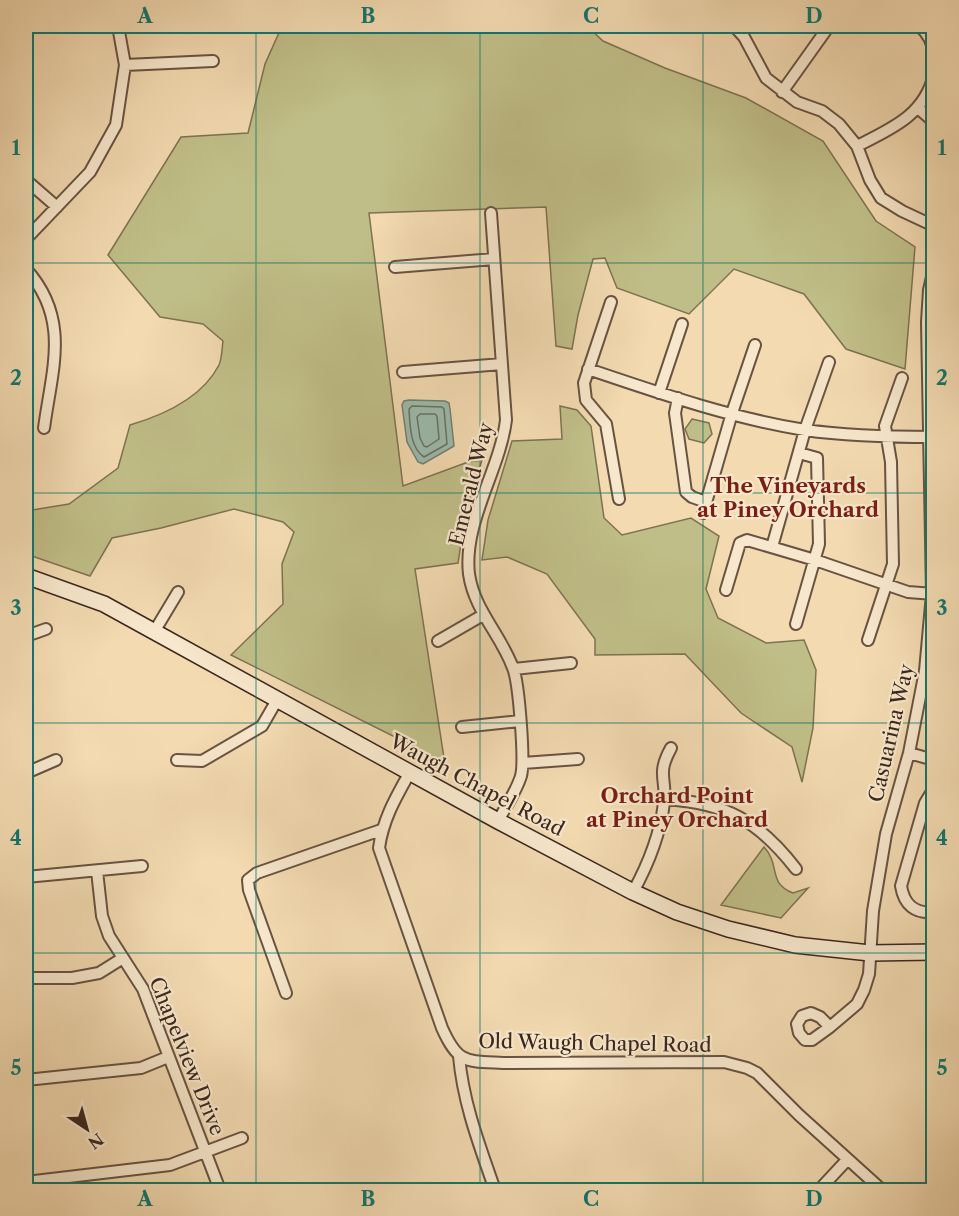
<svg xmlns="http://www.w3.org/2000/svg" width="959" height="1216" font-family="'Libre Caslon Text',serif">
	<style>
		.green { fill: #c0be88; stroke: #7d7252; stroke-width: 1.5 }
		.water { fill: #9bbbac; stroke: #747f73; stroke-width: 1.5 }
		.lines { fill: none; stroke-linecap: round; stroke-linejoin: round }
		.shore { stroke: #6a7064; stroke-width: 1.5 }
		.street-casing { stroke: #685342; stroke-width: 14 }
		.secondary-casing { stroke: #3a261d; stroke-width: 18 }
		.street { stroke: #f7e7cc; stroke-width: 10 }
		.secondary { stroke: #f7e7cc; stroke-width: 15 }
		.grid { fill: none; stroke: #0f766e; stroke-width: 1.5; stroke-opacity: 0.55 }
		.labels { text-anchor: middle; stroke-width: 4.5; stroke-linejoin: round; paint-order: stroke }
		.street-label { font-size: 20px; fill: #3a261d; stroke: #f7e7cc }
		.neighbourhood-label { font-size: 21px; font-weight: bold; fill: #7a1f14; stroke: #f7e7cc }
		.neatline { fill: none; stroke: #0f766e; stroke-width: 2 }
		.grid-label { font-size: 20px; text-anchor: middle; font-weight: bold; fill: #0f766e }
	</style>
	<rect width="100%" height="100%" fill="#f3dab1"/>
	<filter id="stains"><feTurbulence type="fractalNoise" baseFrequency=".00333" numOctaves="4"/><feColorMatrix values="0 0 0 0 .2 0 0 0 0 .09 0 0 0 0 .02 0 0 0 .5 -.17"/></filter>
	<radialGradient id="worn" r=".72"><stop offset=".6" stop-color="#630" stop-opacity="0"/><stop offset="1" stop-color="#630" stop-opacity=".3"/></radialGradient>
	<path class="green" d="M282 26H587L603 41 665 68 746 98 823 141 876 221 915 247 905 369 846 349 804 294 734 269 689 314 617 288 605 258 593 259 578 315 572 349 556 346 546 207 369 213 403 486 468 462 482 460 465 517 458 563 415 569 446 771 417 761V748L231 655 283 604 282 564 294 532 283 522 234 509 161 528 112 538 90 576 26 554V511L69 504 118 468 130 425C164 415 202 398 219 365 222 358 222 348 223 341L203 324 160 317 108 255 181 137 248 133 265 64Z
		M560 406 577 410 591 426 604 518 622 535 691 518 719 536 706 589 718 618 766 643 804 640 816 670 813 728 802 782 792 747 741 713 685 654 595 655V639L547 574 507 557 482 560 488 520 512 441 562 439Z
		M692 419 709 423 712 434 704 443 689 439 685 429Z
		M764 847C781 865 767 883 793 893L808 888 781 918 721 905Z"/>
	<path class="water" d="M409 400 445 401 449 403 450 409 454 446 423 464 418 462 407 442 402 405 404 401Z"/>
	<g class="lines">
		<path class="shore" d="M412 406 442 407 444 409 447 444 424 457C410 448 410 425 409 409Z
			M420 414H435L437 416 439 439 427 447 424 446 420 438 417 417Z"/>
		<defs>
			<path id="street" d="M734 26 744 37 766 78 797 102 822 111 839 124 857 146 870 180 881 198 902 211 934 226
				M919 26C928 33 933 44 934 55
				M125 65 213 61
				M782 92 829 26
				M918 108 934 122
				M857 146C891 129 925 115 934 74
				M26 180 57 207
				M491 213 506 420C500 470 463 522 469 574 474 610 501 635 513 668 519 683 525 761 521 776 516 792 506 806 498 821
				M26 239 90 172 116 125 125 65 118 26
				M395 267 494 259
				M26 269C71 319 52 369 44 428
				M611 302 584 383 586 400 606 424 619 499
				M588 369C659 393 731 418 805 430 847 436 891 437 934 437
				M403 372 502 364
				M659 393 682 324
				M678 398 675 413 686 492 692 497 706 502
				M703 513 732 413 755 345
				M772 547 805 430 829 362
				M726 590 740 543 747 540 815 560 908 592 934 594
				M796 624 819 544 817 458 799 453
				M26 632 32 634 46 629
				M154 632 178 592
				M868 640 893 564 891 462 885 426 902 378
				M438 641 483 615
				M514 669 571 663
				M462 727 520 721
				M909 753 934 760
				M177 760 202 761 262 726 277 700
				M523 763 578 759
				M410 772C396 797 383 819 379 848L442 1028C458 1064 466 1061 503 1063L724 1062 747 1068 757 1073 799 1115 882 1190
				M26 773 56 760
				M934 788 925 803 901 886C904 905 915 914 934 912
				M665 799C726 803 758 820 796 869
				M97 871 102 916 109 936 143 989 220 1190
				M26 877 142 866
				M633 892C649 863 660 835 664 803 667 778 656 775 671 748
				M26 978H72L99 973 123 958
				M286 993 249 890 248 880 257 873 381 830
				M830 1027 812 1040H805L799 1033 797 1024 802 1016 811 1013 820 1017 830 1027 857 1004 864 990 869 974 873 911 886 834 909 753 925 671 932 594 927 322 929 290 934 268
				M459 1056C463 1103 480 1147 495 1190
				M26 1080 141 1068 168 1057
				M26 1182 170 1165 242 1138
				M819 1190 847 1160"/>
			<path id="secondary" d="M26 576 104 604 498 821 633 892 677 912 728 929 795 945 870 953 934 952"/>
		</defs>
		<use href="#street" class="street-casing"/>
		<use href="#secondary" class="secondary-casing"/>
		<use href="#street" class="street"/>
		<use href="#secondary" class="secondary"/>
	</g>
	<path class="grid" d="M256 26V1190M480 26V1190M703 26V1190M26 263H934M26 493H934M26 723H934M26 953H934"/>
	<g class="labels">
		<g class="street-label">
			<text transform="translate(471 484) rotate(-76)" y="7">Emerald Way</text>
			<text transform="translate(891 733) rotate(-77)" y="7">Casuarina Way</text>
			<text transform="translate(477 785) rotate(28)" y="7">Waugh Chapel Road</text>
			<text transform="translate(595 1043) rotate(1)" y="7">Old Waugh Chapel Road</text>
			<text transform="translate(187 1056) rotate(68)" y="7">Chapelview Drive</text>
		</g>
		<g class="neighbourhood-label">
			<text x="788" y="493">The Vineyards<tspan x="788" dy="24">at Piney Orchard</tspan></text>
			<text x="677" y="803">Orchard Point<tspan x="677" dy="24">at Piney Orchard</tspan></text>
		</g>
	</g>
	<rect width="959" height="1216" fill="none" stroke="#f3dab1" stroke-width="66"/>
	<g transform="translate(87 1129) rotate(144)" stroke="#f7e7cc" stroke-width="4.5" paint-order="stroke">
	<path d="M0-4.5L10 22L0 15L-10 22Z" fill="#3a261d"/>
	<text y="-9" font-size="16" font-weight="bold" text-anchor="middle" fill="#3a261d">N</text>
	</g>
	<rect x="33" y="33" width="893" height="1150" class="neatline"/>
	<g class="grid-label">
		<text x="145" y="23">A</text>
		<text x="368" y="23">B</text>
		<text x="591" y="23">C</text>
		<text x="814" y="23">D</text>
		<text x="16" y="155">1</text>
		<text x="942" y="155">1</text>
		<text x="16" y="385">2</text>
		<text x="942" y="385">2</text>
		<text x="16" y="615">3</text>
		<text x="942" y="615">3</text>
		<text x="16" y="845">4</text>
		<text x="942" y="845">4</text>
		<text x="16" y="1075">5</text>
		<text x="942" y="1075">5</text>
		<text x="145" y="1206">A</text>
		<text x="368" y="1206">B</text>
		<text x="591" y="1206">C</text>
		<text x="814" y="1206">D</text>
	</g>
	<rect width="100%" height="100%" filter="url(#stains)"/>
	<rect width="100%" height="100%" fill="url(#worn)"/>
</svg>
